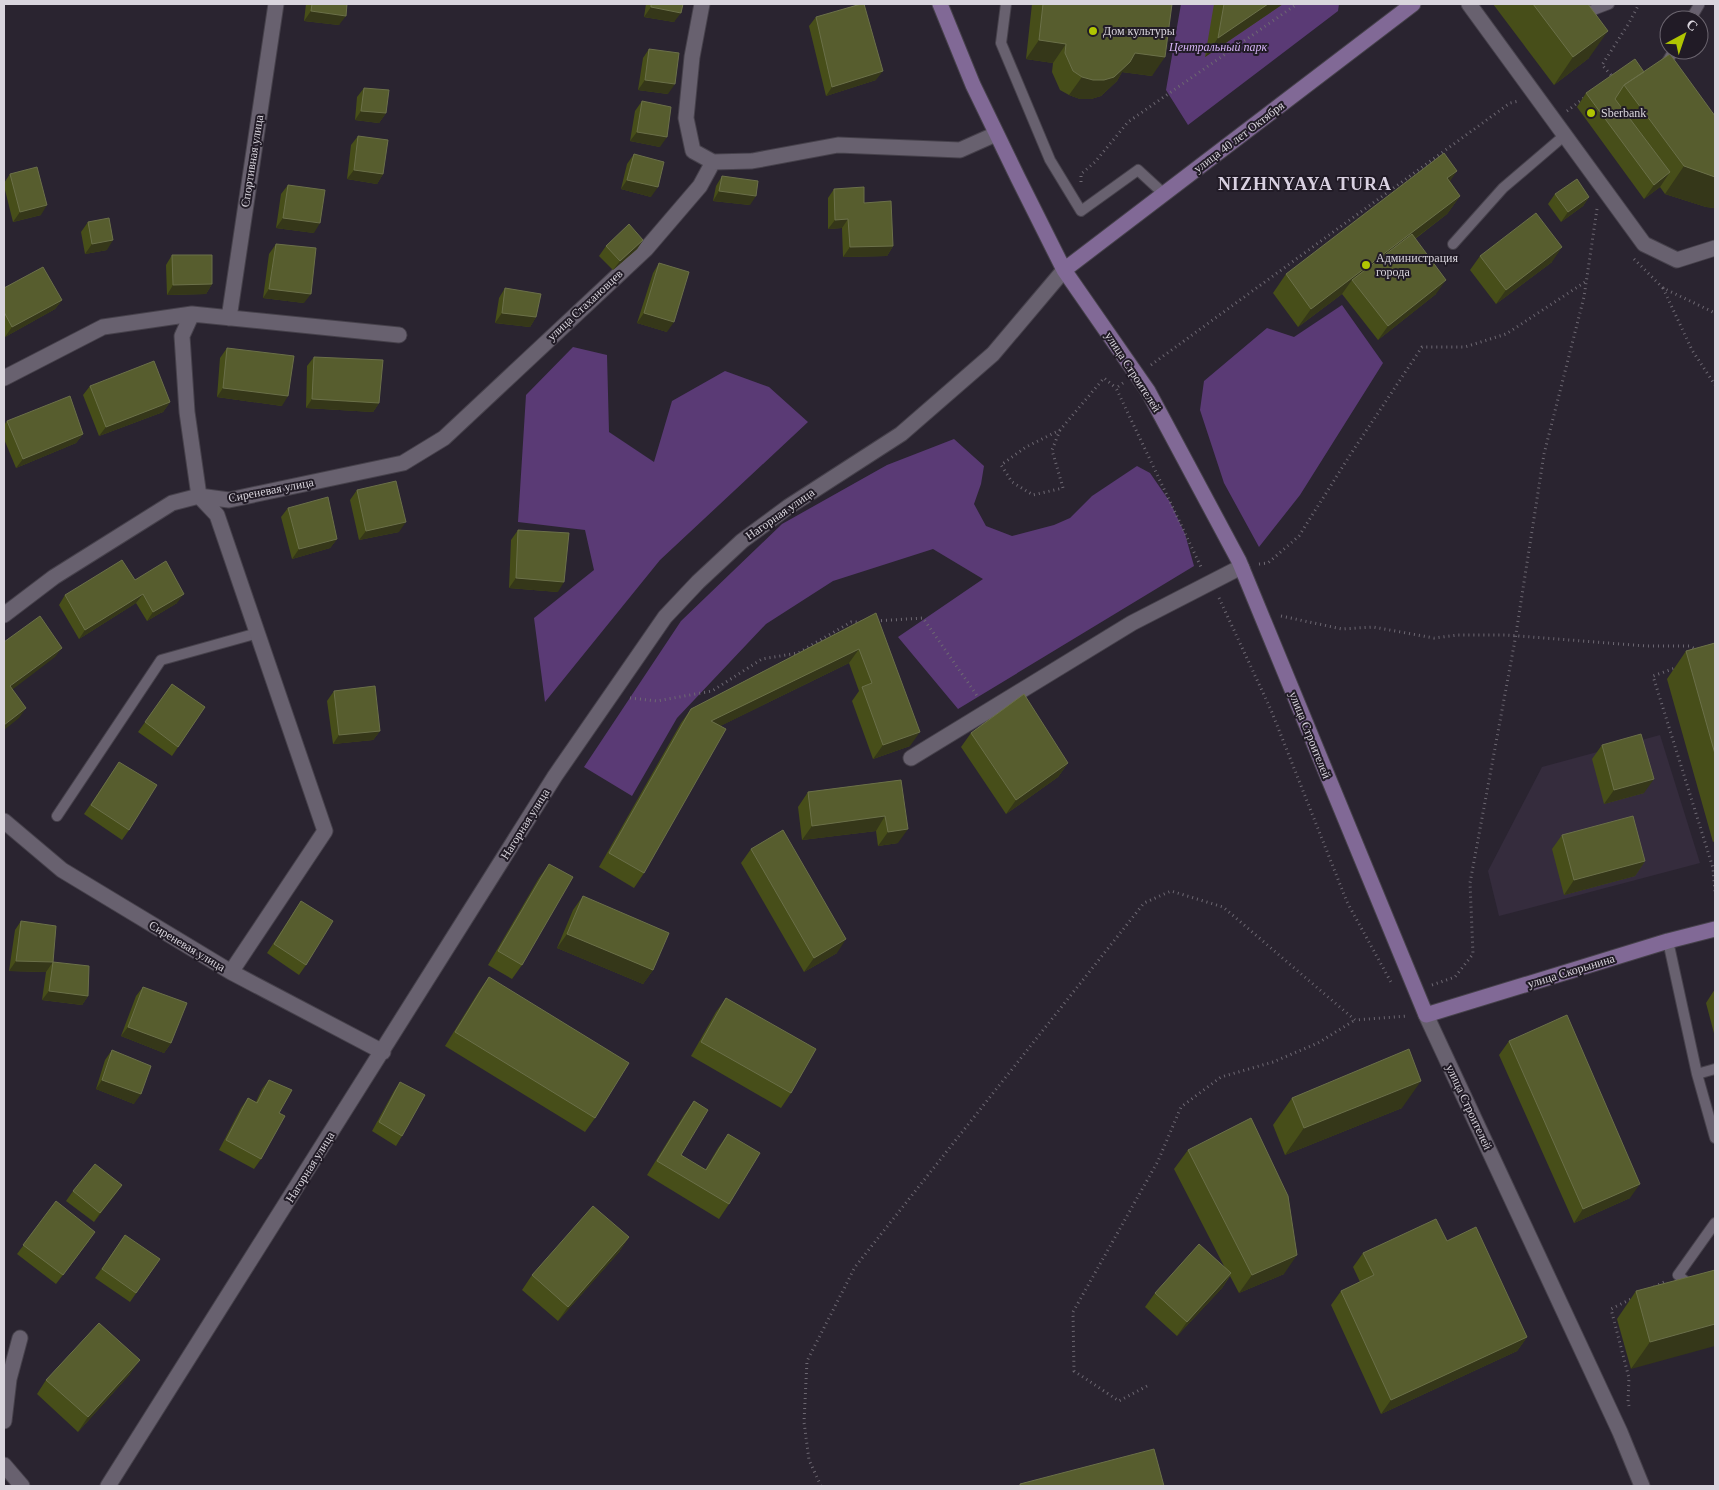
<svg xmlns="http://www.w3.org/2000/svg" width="1719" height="1490" font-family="Georgia,serif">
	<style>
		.built { fill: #352c3d }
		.green { fill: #5a3a75 }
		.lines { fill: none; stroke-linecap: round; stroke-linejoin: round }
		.lane-casing { stroke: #46414b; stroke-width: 12 }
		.street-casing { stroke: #46414b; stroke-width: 17 }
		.secondary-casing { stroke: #46414b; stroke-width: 17 }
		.path { stroke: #6d6872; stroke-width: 3; stroke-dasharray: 1 4; stroke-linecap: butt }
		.lane { stroke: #68616f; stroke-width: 10 }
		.street { stroke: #68616f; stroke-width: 15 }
		.secondary { stroke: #816996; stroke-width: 15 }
		.wall { fill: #474e19 }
		.shaded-wall { fill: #353719 }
		.building { fill: #575d2e; stroke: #6b7049 }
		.poi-dot { fill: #b0c502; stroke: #211b26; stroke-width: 2 }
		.labels { text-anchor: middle; stroke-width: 4; stroke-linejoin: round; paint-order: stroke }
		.poi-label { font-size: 12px; fill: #d9d5dd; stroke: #211b26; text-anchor: start }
		.park-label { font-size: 12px; font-style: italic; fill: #d4b3f4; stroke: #211b26 }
		.street-label { font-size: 12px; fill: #d9d5dd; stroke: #211b26 }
		.district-label { font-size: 18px; font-weight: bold; letter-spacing: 1px; fill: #d9d1e1; stroke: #211b26 }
	</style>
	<rect width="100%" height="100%" fill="#2a2430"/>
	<path class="built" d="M1660 735 1700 863 1499 916 1488 871 1542 767Z"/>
	<path class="green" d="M1181 4H1339L1338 11 1188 125 1166 90Z
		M1342 305 1383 363 1300 495 1259 547 1224 483 1200 410 1204 381 1267 328 1294 337Z
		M573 347 607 355 609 432 654 462 672 401 725 371 769 387 808 422 660 560 545 702 534 618 594 570 585 530 518 522 526 395Z
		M954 439 984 466 981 484 974 504 986 526 1012 536 1054 525 1070 518 1092 496 1137 466 1150 473 1170 502 1185 534 1194 566 958 709 898 637 983 579 933 549 833 581 766 624 677 718 632 796 584 767 681 621 782 524 887 465Z"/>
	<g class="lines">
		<defs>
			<path id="lane" d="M1006 4 1001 43 1050 160 1081 211 1138 170 1164 194
				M1580 15 1609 4
				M1690 20 1699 5 1698 4
				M1664 67 1674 50
				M1453 244 1503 188 1565 135
				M57 816 161 660 258 633
				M1668 941 1697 1074 1715 1138
				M1697 1074 1715 1069
				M1715 1223 1678 1275 1691 1286 1715 1279"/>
			<path id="street" d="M702 4 692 57 686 118 693 151 713 162
				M1469 4 1644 244 1677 260 1715 248
				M713 162 752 161 838 145 960 150 996 134
				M192 314 182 336 187 412 199 496 217 515 325 831 231 972
				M229 318 276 4
				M4 378 103 327 192 314 399 335
				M4 615 54 577 172 503 199 496 229 500 403 463 444 438 646 249 700 186 713 162
				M911 758 1132 623 1237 569 1242 568
				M4 821 62 870 231 972 383 1052
				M1426 1015 1620 1432 1642 1486
				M4 1421 9 1379 20 1338
				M4 1465 22 1486
				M108 1486 555 776 665 617 698 582 742 541 788 507 901 434 993 354 1064 270"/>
			<path id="secondary" d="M940 4 973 85 1018 178 1064 270 1148 391 1239 561 1426 1015 1668 941 1715 929
				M1064 270 1413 4"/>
		</defs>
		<use href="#lane" class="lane-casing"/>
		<use href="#street" class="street-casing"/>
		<use href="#secondary" class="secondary-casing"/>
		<path class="path" d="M1611 75 1602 65 1629 23 1639 4
			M1567 111 1584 98
			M1081 182V174L1095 162 1128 122 1297 4
			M1634 259 1663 288 1715 313
			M1663 288 1692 350 1715 385
			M1151 365 1510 103 1519 101
			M1123 383 1116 388 1202 569
			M1060 430 1052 450 1063 488 1033 495 1012 482 1001 465 1026 447 1060 430 1104 378 1116 388
			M1259 564 1268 563 1299 536 1352 452 1422 347H1465L1506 334 1585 282
			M1219 598 1271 710 1347 902 1392 984
			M1281 616 1342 629 1373 627 1434 638 1458 635H1506L1646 646H1689L1698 650
			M876 621 923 618 978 697
			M1678 667 1653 676 1713 868 1715 892
			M630 698 657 701 712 691 762 659 798 653 851 622H862
			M1432 985 1455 977 1473 954 1470 883 1515 640 1544 454 1584 297 1597 209
			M1654 1287 1666 1281
			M1147 1386 1119 1401 1074 1371 1073 1312 1158 1161 1181 1107 1221 1077 1273 1062 1318 1043 1355 1020
			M1629 1406 1628 1402 1629 1378 1611 1309 1633 1298
			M821 1486 809 1460 804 1422 807 1361 855 1267 1144 903 1171 891 1223 907 1355 1020 1408 1016"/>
		<use href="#lane" class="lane"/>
		<use href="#street" class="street"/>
		<use href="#secondary" class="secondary"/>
	</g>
	<path class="wall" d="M306 4H347L339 25 304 21Z
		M646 4H683L674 22 644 17Z
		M1032 4H1172L1152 76 1122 72 1117 81 1101 96 1091 99H1080L1069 95 1060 90 1052 72 1053 63 1026 59Z
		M1214 4H1283L1205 57Z
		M1493 4H1588L1589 58 1554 85Z
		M816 17 876 80 826 96 809 26Z
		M649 49 668 94 638 90 643 58Z
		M1644 72 1715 116V208L1706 207 1665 194 1660 187 1644 199 1577 107 1586 93Z
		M364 88 386 113 379 123 355 120 357 97Z
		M642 101 660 147 630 141 635 111Z
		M358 136 383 174 377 184 347 179 351 145Z
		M634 154 651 197 621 189 627 164Z
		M10 174 41 215 13 222 4 186V183Z
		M722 176 750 205 713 201 716 186Z
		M1450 181 1460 196 1447 214 1415 239 1436 294 1378 340 1342 294 1298 327 1273 293 1286 274Z
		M288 185 314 233 276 228 281 194Z
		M834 189 864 203 893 246 887 256 843 257 842 228 828 229V198Z
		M1555 194 1589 197 1583 206 1561 222 1548 204Z
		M88 222 107 250 85 254 81 232Z
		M643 240 637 249 613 270 599 256 606 246Z
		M276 244 304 303 263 298 269 254Z
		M172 255 212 284 206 294 167 295 166 265Z
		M1480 256 1552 262 1496 304 1470 270Z
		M659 263 667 332 637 323 653 273Z
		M4 288 62 300 55 309 5 337 4 334Z
		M505 288 536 317 530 327 495 323 499 298Z
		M227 348 282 406 217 397 220 358Z
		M314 357 379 403 373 412 306 408 307 366Z
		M90 386 170 402 163 412 99 436 83 395Z
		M7 421 83 434 76 443 16 468 4 439V425Z
		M357 490 399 532 359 540 350 500Z
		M288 508 337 539 330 548 292 559 281 517Z
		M518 530 558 592 509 588 511 540Z
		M135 580 177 603 147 621 136 603 79 639 59 605 65 595Z
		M876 613 910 746 873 759 852 701 859 691 849 663 720 726 644 873 634 888 599 867 681 723 691 709Z
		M1715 643V841L1713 842 1667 679 1686 651Z
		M172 684 205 707 172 756 138 732Z
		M334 691 380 731 373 740 333 744 327 701Z
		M971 733 1068 763 1058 777 1006 814 961 747Z
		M1602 745 1644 793 1604 804 1592 759Z
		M113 771 129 830 122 840 84 814Z
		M901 780 898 843 878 846 876 831 802 840 798 807 808 792Z
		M1562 835 1645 861 1635 876 1564 895 1552 849Z
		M751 849 837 953 804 972 741 863Z
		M549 864 522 965 512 979 488 965 539 878Z
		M583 896 653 970 643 984 557 948 573 910Z
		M301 901 306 965 299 975 267 953Z
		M21 921 53 962 88 996 82 1005 42 1000 46 972 9 971 15 930Z
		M489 977 595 1118 585 1132 445 1046 479 991Z
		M143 987 171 1043 164 1053 121 1036 136 996Z
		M1715 989V1037L1706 1003Z
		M726 998 791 1093 781 1108 691 1056 716 1012Z
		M1509 1041 1630 1198 1574 1223 1499 1055Z
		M112 1050 134 1104 96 1089 105 1060Z
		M269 1080 279 1113 261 1159 254 1169 219 1150 241 1108 248 1098 256 1102 262 1089Z
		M400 1082 402 1136 396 1146 372 1131 394 1091Z
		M1292 1098 1402 1108 1285 1155 1273 1125Z
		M694 1101 681 1155 705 1170 718 1148 728 1134 729 1204 719 1219 647 1175 684 1115Z
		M1188 1150 1284 1274 1239 1293 1230 1276 1222 1288 1177 1336 1145 1307 1155 1293 1225 1268 1174 1169Z
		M122 1185 94 1222 66 1201 73 1191Z
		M56 1201 89 1241 56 1284 17 1254Z
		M125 1235 160 1259 130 1302 95 1278Z
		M629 1237 619 1252 558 1321 522 1290 532 1275Z
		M1447 1241 1527 1337 1517 1351 1381 1414 1331 1305 1341 1291 1360 1282 1353 1267 1363 1253Z
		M1715 1270 1631 1369 1617 1319 1636 1291Z
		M130 1374 78 1432 37 1394 46 1380Z"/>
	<path class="shaded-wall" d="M1268 4H1283L1205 57 1218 38Z
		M651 7 681 13 674 22 644 17Z
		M311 11 346 16 339 25 304 21Z
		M1608 31 1589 58 1554 85 1573 57Z
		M1039 40 1066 44 1053 63 1026 59Z
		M1135 53 1165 57 1152 76 1122 72 1117 81 1101 96 1091 99H1080L1069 95 1082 77Z
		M883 71 876 80 826 96 832 87Z
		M645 80 675 84 668 94 638 90Z
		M361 111 386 113 379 123 355 120Z
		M637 132 667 137 660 147 630 141Z
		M1684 166 1715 177V208L1706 207 1665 194Z
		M354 170 383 174 377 184 347 179Z
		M1457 171 1444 190 1447 178Z
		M1670 172 1660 187 1644 199 1654 185Z
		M627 180 658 187 651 197 621 189Z
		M719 191 756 196 750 205 713 201Z
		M1460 196 1447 214 1355 284 1352 280 1342 294 1298 327 1311 309Z
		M1589 197 1583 206 1561 222 1568 212Z
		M47 205 41 215 13 222 20 212Z
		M283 218 320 223 314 233 276 228Z
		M848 219 842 228 828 229 835 220Z
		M113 240 107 250 85 254 92 244Z
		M643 240 637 249 613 270 620 261Z
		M893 246 887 256 843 257 850 247Z
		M1562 247 1552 262 1496 304 1506 290Z
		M1446 280 1436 294 1378 340 1388 326Z
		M212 284 206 294 167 295 173 285Z
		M269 289 311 294 304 303 263 298Z
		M62 300 55 309 5 337 12 327Z
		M502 313 536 317 530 327 495 323Z
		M644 313 674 322 667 332 637 323Z
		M223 388 288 396 282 406 217 397Z
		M312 399 379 403 373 412 306 408Z
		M170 402 163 412 99 436 106 427Z
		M83 434 76 443 16 468 23 459Z
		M406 522 399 532 359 540 366 531Z
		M337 539 330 548 292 559 299 549Z
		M516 578 564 582 558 592 509 588Z
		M143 594 136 603 79 639 85 630Z
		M184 594 177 603 147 621 153 612Z
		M62 648 55 657 4 696 10 686Z
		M859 649 849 663 702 735 711 721Z
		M26 708 19 718 4 730V725Z
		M380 731 373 740 333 744 339 735Z
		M920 732 910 746 873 759 883 745Z
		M1068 763 1058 777 1006 814 1016 800Z
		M1654 779 1644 793 1604 804 1614 790Z
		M885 816 876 831 802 840 812 826Z
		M908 829 898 843 878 846 888 832Z
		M1645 861 1635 876 1564 895 1574 880Z
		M567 934 653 970 643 984 557 948Z
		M846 939 837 953 804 972 814 958Z
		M16 961 53 962 46 972 9 971Z
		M49 991 88 996 82 1005 42 1000Z
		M128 1027 171 1043 164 1053 121 1036Z
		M102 1080 141 1094 134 1104 96 1089Z
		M1421 1081 1402 1108 1285 1155 1304 1128Z
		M1640 1184 1630 1198 1574 1223 1583 1209Z
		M122 1185 116 1194 94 1222 100 1213Z
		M629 1237 619 1252 558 1321 568 1307Z
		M1297 1255 1284 1274 1239 1293 1252 1275Z
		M1231 1273 1222 1288 1177 1336 1187 1322Z
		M1715 1324V1346L1631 1369 1650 1342Z
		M1527 1337 1517 1351 1381 1414 1391 1400Z
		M140 1360 130 1374 78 1432 88 1417Z"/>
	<path class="building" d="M312 4H347L346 16 311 11Z
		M651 4H683L681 13 651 7Z
		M861 4H864L883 71 832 87 816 17Z
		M1043 4H1172L1165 57 1135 53 1130 62 1114 77 1104 80H1093L1082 77 1073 71 1065 53 1066 44 1039 40Z
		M1224 4H1268L1218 38Z
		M1533 4H1588L1608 31 1573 57Z
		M649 49 679 53 675 84 645 80Z
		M1670 54 1715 116V177L1684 166 1624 85Z
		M1635 59 1644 72 1624 85 1615 99 1670 172 1654 185 1586 93Z
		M364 88 389 90 386 113 361 111Z
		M642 101 671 107 667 137 637 132Z
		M358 136 388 140 383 174 354 170Z
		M1444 153 1457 171 1447 178 1460 196 1311 309 1286 274Z
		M634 154 664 162 658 187 627 180Z
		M37 167 47 205 20 212 10 174Z
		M722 176 758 181 756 196 719 191Z
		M1577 179 1589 197 1568 212 1555 194Z
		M288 185 325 190 320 223 283 218Z
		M864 187V203L891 201 893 246 850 247 848 219 835 220 834 189Z
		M1536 213 1562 247 1506 290 1480 256Z
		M109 218 113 240 92 244 88 222Z
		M629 224 643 240 620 261 606 246Z
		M1412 234 1446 280 1388 326 1352 280Z
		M276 244 316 248 311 294 269 289Z
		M172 255H212V284L173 285Z
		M659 263 689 272 674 322 644 313Z
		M43 267 62 300 12 327 4 312V288Z
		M505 288 541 294 536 317 502 313Z
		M227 348 294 356 288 396 223 388Z
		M314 357 383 360 379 403 312 399Z
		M154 361 170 402 106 427 90 386Z
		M70 396 83 434 23 459 7 421Z
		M396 481 406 522 366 531 357 490Z
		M328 497 337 539 299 549 288 508Z
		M518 530 569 533 564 582 516 578Z
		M122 560 135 580 166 561 184 594 153 612 143 594 85 630 65 595Z
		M876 613 920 732 883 745 862 687 872 683 859 649 711 721 726 729 644 873 609 853 691 709Z
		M40 616 62 648 10 686 26 708 4 725V679H5L4 678V642Z
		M1715 643V754L1686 651Z
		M172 684 205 707 178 747 145 722Z
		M375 686 380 731 339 735 334 691Z
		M1024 694 1068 763 1016 800 971 733Z
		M1641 734 1654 779 1614 790 1602 745Z
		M119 762 157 785 129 830 91 805Z
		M901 780 908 829 888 832 885 816 812 826 808 792Z
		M1633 816 1645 861 1574 880 1562 835Z
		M783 830 846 939 814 958 751 849Z
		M549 864 573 877 522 965 498 951Z
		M583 896 669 933 653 970 567 934Z
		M301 901 333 921 306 965 274 944Z
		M21 921 56 926 53 962 16 961Z
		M53 962 89 966 88 996 49 991Z
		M489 977 629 1063 595 1118 455 1032Z
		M143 987 187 1003 171 1043 128 1027Z
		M726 998 816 1049 791 1093 701 1042Z
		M1567 1015 1640 1184 1583 1209 1509 1041Z
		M1409 1049 1421 1081 1304 1128 1292 1098Z
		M112 1050 151 1066 141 1094 102 1080Z
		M269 1080 292 1090 279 1113 285 1116 261 1159 226 1140 248 1098 257 1103Z
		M400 1082 425 1095 402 1136 379 1122Z
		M694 1101 708 1110 681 1155 706 1170 728 1134 760 1153 729 1204 657 1161Z
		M1251 1118 1288 1196 1297 1255 1252 1275 1188 1150Z
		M95 1164 122 1185 100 1213 73 1191Z
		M56 1201 95 1232 63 1275 23 1245Z
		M593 1206 629 1237 568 1307 532 1275Z
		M1436 1219 1447 1241 1476 1227 1527 1337 1391 1400 1341 1291 1374 1275 1363 1253Z
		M125 1235 160 1259 136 1293 102 1269Z
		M1199 1244 1231 1273 1187 1322 1155 1293Z
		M1715 1270V1324L1650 1342 1636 1291Z
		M99 1323 140 1360 88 1417 46 1380Z
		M1154 1449 1164 1486H1020V1484Z"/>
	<g class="poi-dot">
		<circle cx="1093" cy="31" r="5"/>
		<circle cx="1591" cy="113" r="5"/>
		<circle cx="1366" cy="265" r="5"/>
	</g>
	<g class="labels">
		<g class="poi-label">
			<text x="1103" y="35">Дом культуры</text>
			<text x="1601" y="117">Sberbank</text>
			<text x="1376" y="262">Администрация<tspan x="1376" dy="14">города</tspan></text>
		</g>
		<g class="park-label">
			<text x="1218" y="51">Центральный парк</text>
		</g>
		<g class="street-label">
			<text transform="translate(1239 137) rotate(-37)" y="4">улица 40 лет Октября</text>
			<text transform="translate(252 161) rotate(-81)" y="4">Спортивная улица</text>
			<text transform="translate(585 305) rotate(-43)" y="4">улица Стахановцев</text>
			<text transform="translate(1133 372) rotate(57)" y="4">улица Строителей</text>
			<text transform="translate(271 490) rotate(-11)" y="4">Сиреневая улица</text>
			<text transform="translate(780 514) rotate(-35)" y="4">Нагорная улица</text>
			<text transform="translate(1310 735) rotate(68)" y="4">улица Строителей</text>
			<text transform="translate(525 824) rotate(-58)" y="4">Нагорная улица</text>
			<text transform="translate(187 946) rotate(31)" y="4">Сиреневая улица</text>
			<text transform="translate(1571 971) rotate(-17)" y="4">улица Скорынина</text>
			<text transform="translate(1469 1107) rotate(65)" y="4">улица Строителей</text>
			<text transform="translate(310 1167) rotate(-58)" y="4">Нагорная улица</text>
		</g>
		<g class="district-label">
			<text x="1305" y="190">NIZHNYAYA TURA</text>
		</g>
	</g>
	<rect width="1719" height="1490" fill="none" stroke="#d9d5dd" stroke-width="10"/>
	<g transform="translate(1684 35) rotate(40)"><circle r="24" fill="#211b26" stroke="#6b656f"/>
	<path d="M0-4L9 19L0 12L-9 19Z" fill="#b0c502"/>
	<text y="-8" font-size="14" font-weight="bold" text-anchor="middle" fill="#d9d5dd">С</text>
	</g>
</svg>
